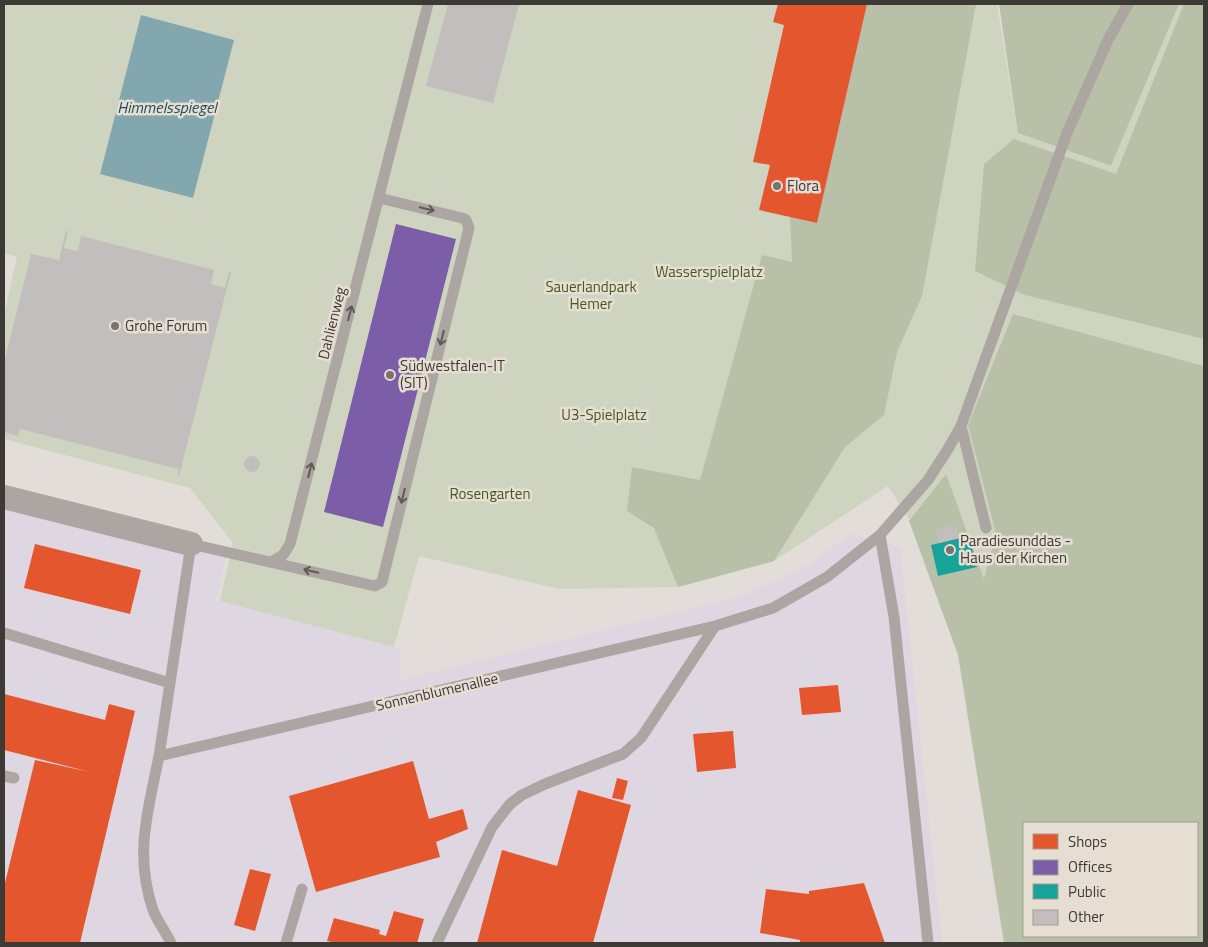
<svg xmlns="http://www.w3.org/2000/svg" width="1208" height="947" font-family="'Titillium Web',sans-serif">
	<style>
		.commercial { fill: #ded6e0 }
		.green { fill: #ced4c0; fill-rule: evenodd }
		.forest { fill: #b9c0a8; fill-rule: evenodd }
		.water { fill: #83a7af }
		.shops { fill: #e4572e }
		.offices { fill: #7b5ea7 }
		.public { fill: #17a398 }
		.building { fill: #c1bebd }
		.lines { fill: none; stroke-linecap: round; stroke-linejoin: round }
		.lane { stroke: #aca6a3; stroke-width: 11 }
		.street { stroke: #aca6a3; stroke-width: 24 }
		.oneway { stroke: #5e5a57 }
		.poi-dot { fill: #77736f; stroke: #e7ded3; stroke-width: 2 }
		.labels { text-anchor: middle; stroke-width: 5; stroke-linejoin: round; paint-order: stroke }
		.poi-label { font-size: 15px; fill: #3d3a36; stroke: #e7ded3; text-anchor: start }
		.park-label { font-size: 15px; fill: #455b1e; stroke: #e7ded3 }
		.street-label { font-size: 15px; fill: #3d3a36; stroke: #e7ded3 }
		.water-label { font-size: 16px; font-style: italic; fill: #1d4d58; stroke: #e7ded3 }
	</style>
	<rect width="100%" height="100%" fill="#e2ddd8"/>
	<path class="commercial" d="M4 500 226 556 216 600 400 649V680L742 596 810 564 851 534 900 548 942 943H4Z"/>
	<path class="green" d="M4 4H997L1018 133 1111 166 1179 4H1204V943H1025L972 618 888 486 774 561 678 587 559 589 419 556 394 647 220 601 233 543 190 488 4 439V316L17 257 4 253ZM1024 823H1197V936H1024Z"/>
	<path class="forest" d="M867 4H976L922 296 897 352 884 415 845 447 774 561 678 587 654 528 627 511 632 467 700 480 762 255 792 262 790 217 817 223Z
		M999 4H1179L1111 166 1018 133Z
		M1184 4H1204V339L1025 295 975 271 984 164 1014 139 1116 174Z
		M1013 314 1204 366V943H1004L958 655 909 521 946 474 984 579 996 534 968 425ZM1024 823H1197V936H1024Z"/>
	<path class="water" d="M141 15 234 40 193 198 100 174Z"/>
	<path class="shops" d="M778 4H867L817 223 759 210 770 165 753 162 784 25 773 22Z
		M35 544 141 570 130 614 24 588Z
		M838 685 841 712 802 715 799 688Z
		M4 694 105 720 109 704 135 711 80 943H4V887L35 760 90 772 4 750Z
		M733 731 736 768 697 772 693 734Z
		M413 761 429 819 463 809 468 829 436 842 440 857 316 892 289 796Z
		M617 778 628 781 623 800 612 798Z
		M578 790 631 805 593 943H477L502 850 557 866Z
		M250 869 271 874 255 931 234 925Z
		M864 883 885 943H800V940L760 933 766 889 809 894V891Z
		M394 911 424 919 417 943H337L327 941 334 918 380 930 379 934 386 936Z"/>
	<path class="offices" d="M396 224 456 239 383 527 324 512Z"/>
	<path class="public" d="M969 536 977 567 938 576 931 545Z"/>
	<path class="building" d="M448 4H519L493 103 426 86Z
		M66 231H68L64 248 78 251 81 236 214 270 211 284 225 288 229 272H231L179 476H177L179 469 20 429 18 436 4 432V363L31 254 59 260Z
		M244 464a8 8 0 1 1 16 0a8 8 0 1 1-16 0Z
		M955 525 959 538 939 543 936 529Z"/>
	<g class="lines">
		<path class="lane" d="M379 198 462 218 466 220 469 228 382 582 375 586 191 544 159 756 715 626 773 608 827 577 880 535 928 480 948 449 961 426 1067 133 1108 40 1128 4
			M961 426 986 528
			M880 535 894 617 928 943
			M271 562 283 555 290 544 428 4
			M4 633 170 683
			M159 756C148 811 134 854 153 910 157 921 166 932 171 943
			M4 776 14 778
			M286 943 302 889
			M437 943 492 827 510 804 522 795 545 784 623 754 641 738 715 626"/>
		<path class="street" d="M4 497 191 544"/>
	</g>
	<defs><path id="oneway-shaft" d="M-6 0H5M1.5-3L5.5 0L1.5 3" fill="none" stroke-width="1.6" stroke-linecap="round" stroke-linejoin="round" transform="scale(1.25)"/></defs>
	<g class="oneway">
		<use href="#oneway-shaft" transform="translate(427 209) rotate(13)"/>
		<use href="#oneway-shaft" transform="translate(350 313) rotate(-76)"/>
		<use href="#oneway-shaft" transform="translate(442 338) rotate(104)"/>
		<use href="#oneway-shaft" transform="translate(310 470) rotate(-76)"/>
		<use href="#oneway-shaft" transform="translate(403 496) rotate(104)"/>
		<use href="#oneway-shaft" transform="translate(311 571) rotate(-167)"/>
	</g>
	<g class="poi-dot">
		<circle cx="777" cy="186" r="5"/>
		<circle cx="115" cy="326" r="5"/>
		<circle cx="390" cy="375" r="5"/>
		<circle cx="950" cy="550" r="5"/>
	</g>
	<g class="labels">
		<g class="poi-label">
			<text x="787" y="191">Flora</text>
			<text x="125" y="331">Grohe Forum</text>
			<text x="400" y="371">Südwestfalen-IT<tspan x="400" dy="17">(SIT)</tspan></text>
			<text x="960" y="546">Paradiesunddas -<tspan x="960" dy="17">Haus der Kirchen</tspan></text>
		</g>
		<g class="park-label">
			<text x="709" y="277">Wasserspielplatz</text>
			<text x="591" y="292">Sauerlandpark<tspan x="591" dy="17">Hemer</tspan></text>
			<text x="604" y="420">U3-Spielplatz</text>
			<text x="490" y="499">Rosengarten</text>
		</g>
		<g class="street-label">
			<text transform="translate(332 323) rotate(-76)" y="5">Dahlienweg</text>
			<text transform="translate(437 692) rotate(-13)" y="5">Sonnenblumenallee</text>
		</g>
		<g class="water-label">
			<text x="167" y="113">Himmelsspiegel</text>
		</g>
	</g>
	<rect width="1208" height="947" fill="none" stroke="#3d3a36" stroke-width="10"/>
	<rect x="1023" y="822" width="175" height="115" fill="#e7ded3" stroke="#a39c94"/>
	<rect x="1033" y="834" width="25" height="15" fill="#e4572e" stroke="#a39c94"/>
	<text x="1068" y="847" font-size="15" fill="#3d3a36">Shops</text>
	<rect x="1033" y="860" width="25" height="15" fill="#7b5ea7" stroke="#a39c94"/>
	<text x="1068" y="872" font-size="15" fill="#3d3a36">Offices</text>
	<rect x="1033" y="884" width="25" height="15" fill="#17a398" stroke="#a39c94"/>
	<text x="1068" y="897" font-size="15" fill="#3d3a36">Public</text>
	<rect x="1033" y="910" width="25" height="15" fill="#c1bebd" stroke="#a39c94"/>
	<text x="1068" y="922" font-size="15" fill="#3d3a36">Other</text>
</svg>
